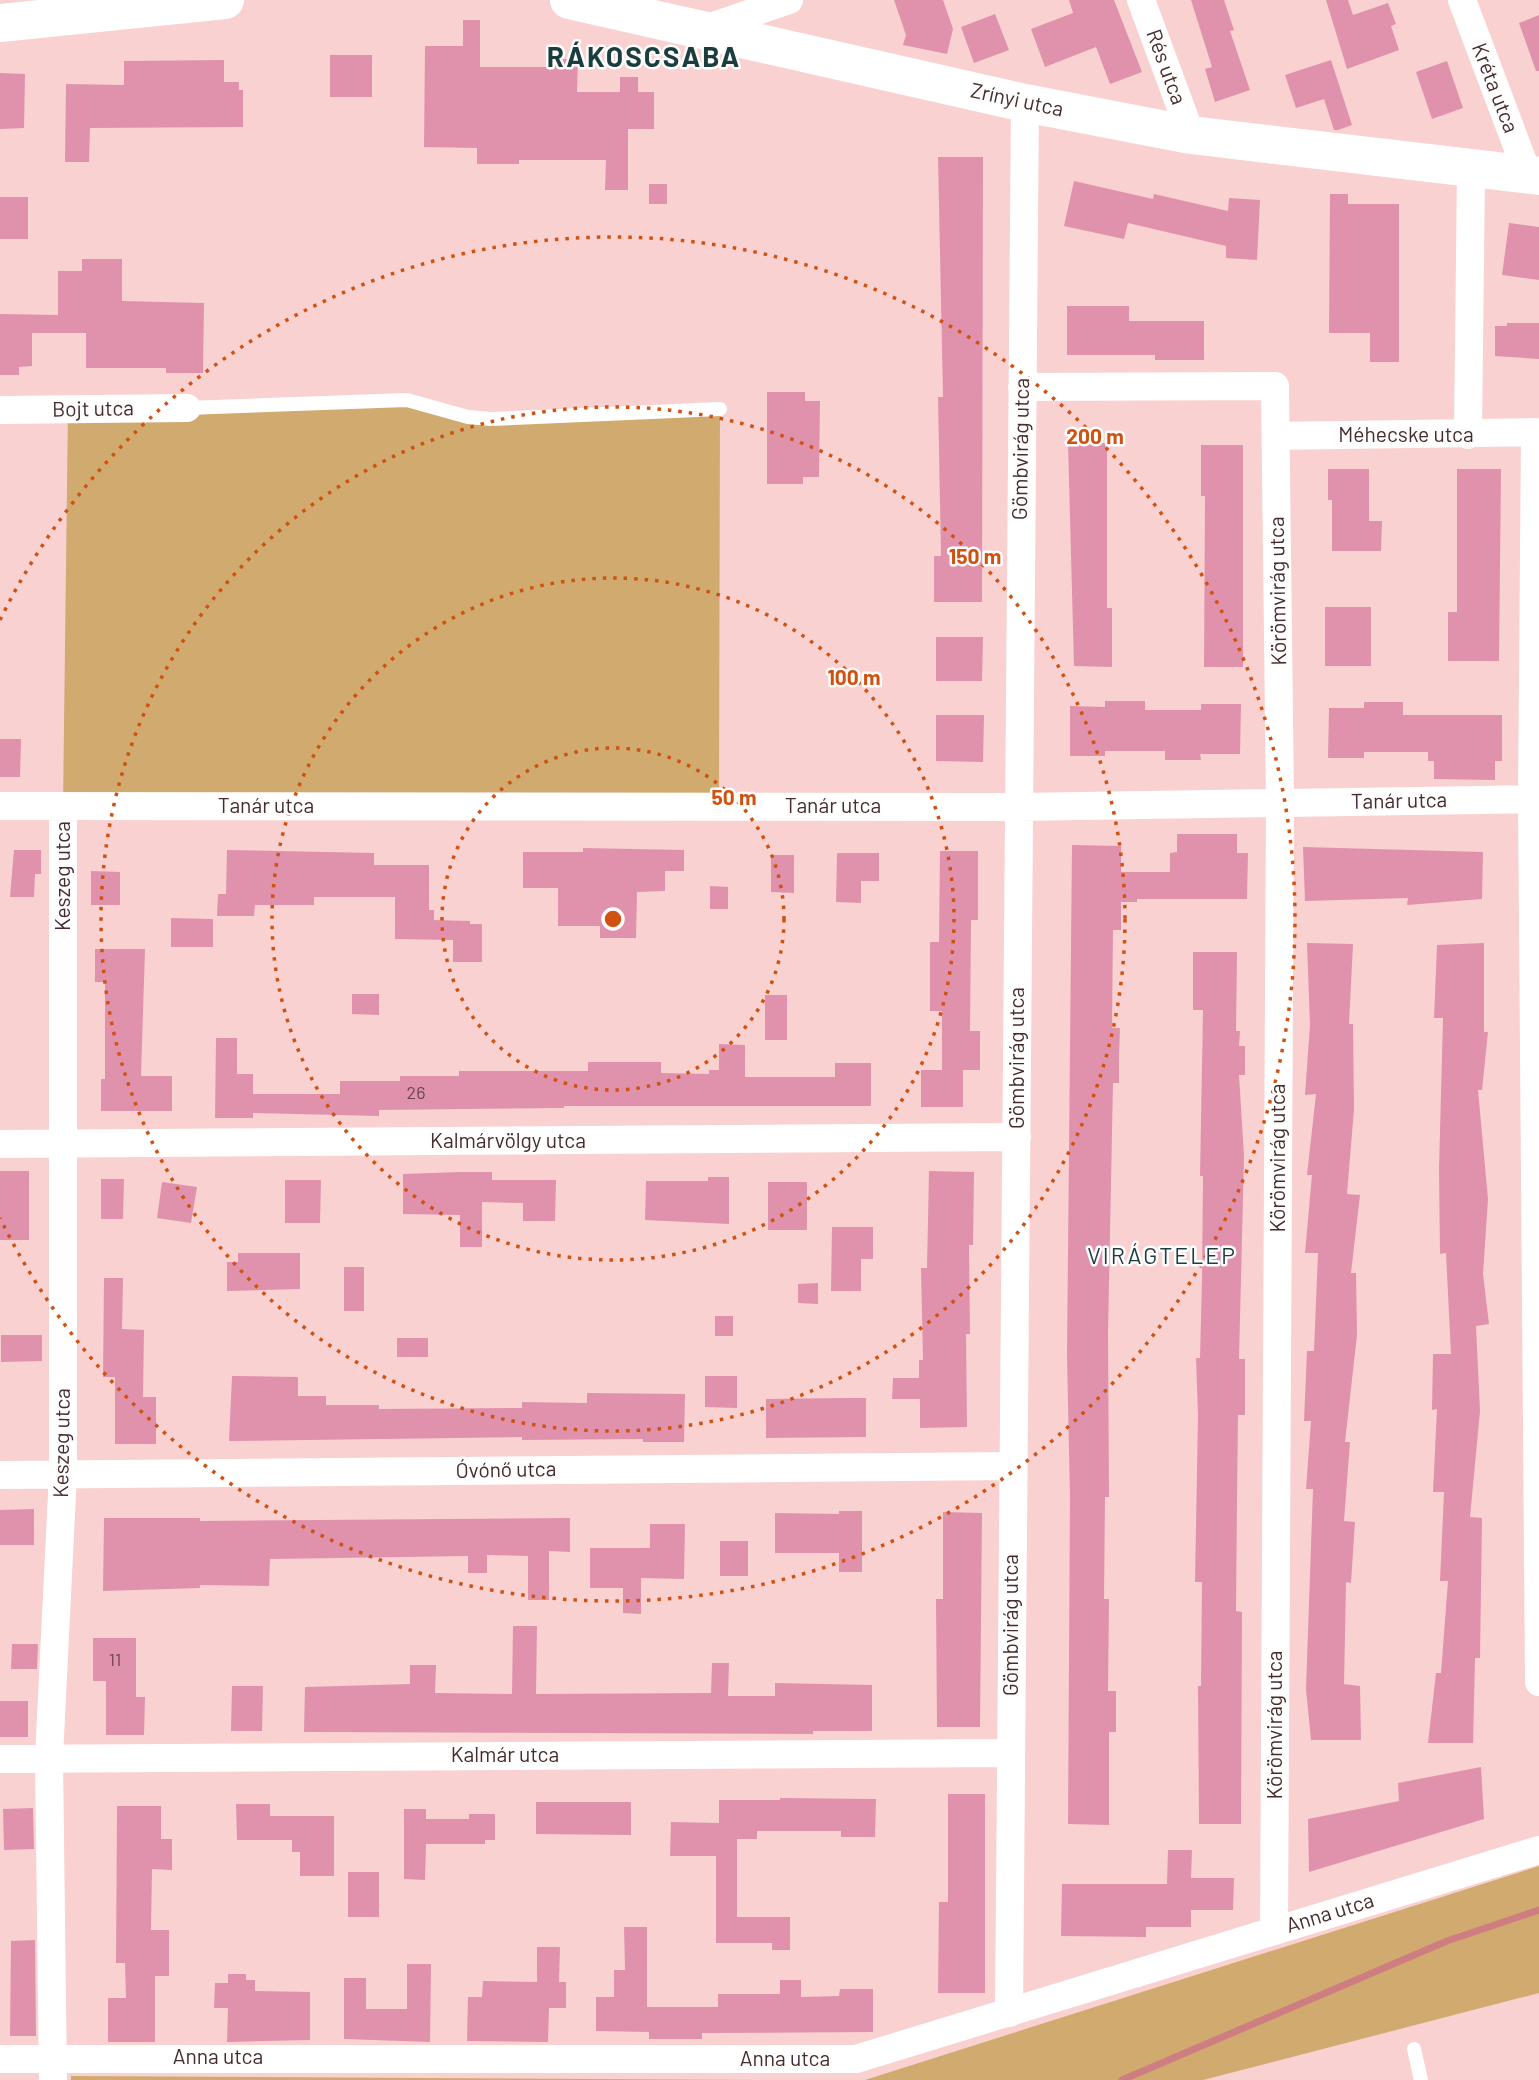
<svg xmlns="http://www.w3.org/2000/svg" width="1539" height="2080" font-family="Barlow,sans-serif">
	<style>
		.green { fill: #d1aa6f }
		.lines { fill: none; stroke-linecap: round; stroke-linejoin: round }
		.stream { stroke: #ce7e81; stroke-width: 7 }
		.building { fill: #e092ad }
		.lane { stroke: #fff; stroke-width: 14 }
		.street { stroke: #fff; stroke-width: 28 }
		.secondary { stroke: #fff; stroke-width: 38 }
		.ring { fill: none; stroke: #d05211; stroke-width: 3.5; stroke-dasharray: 3.5 7 }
		.labels { text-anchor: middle; stroke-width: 5; stroke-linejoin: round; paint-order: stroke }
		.number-label { font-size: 18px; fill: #6c464d }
		.street-label { font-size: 21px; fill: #462c2d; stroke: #fdfdfd }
		.neighbourhood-label { font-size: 23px; letter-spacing: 2px; fill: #1b3d3e; stroke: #fdfdfd }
		.district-label { font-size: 28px; font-weight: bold; letter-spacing: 2px; fill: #1b3d3e; stroke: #fdfdfd }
		.centre { fill: #d05211; stroke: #fdfdfd; stroke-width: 3.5 }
		.ring-label { font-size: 21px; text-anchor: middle; font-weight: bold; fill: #d05211; stroke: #fdfdfd; stroke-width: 5; stroke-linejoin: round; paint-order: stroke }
	</style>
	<rect width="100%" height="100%" fill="#f9d1d1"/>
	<path class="green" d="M407 400 468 417 720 409 719 806H63L68 409Z
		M1539 1866V1993L1203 2080H865Z
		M71 2076 773 2080H71Z"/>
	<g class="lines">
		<path class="stream" d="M1122 2080 1447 1941 1539 1910"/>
	</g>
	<path class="building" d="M894 0H943L953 29 947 54 903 45 906 35Z
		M1069 0H1114L1142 72 1110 84 1096 47 1045 67 1031 29 1073 13Z
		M1191 0H1224L1234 30 1230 31 1250 90 1215 102 1205 69 1212 67Z
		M1326 0H1348L1353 15 1388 3 1396 24 1391 26 1399 50 1347 69Z
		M995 14 1009 50 974 63 961 27Z
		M1539 15V71H1536L1519 23Z
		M463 20H480V67H548L549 59H578L577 92H620V77H638V92H654V129H628V190H605L606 160H519V164H477V148L424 147 425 46H463Z
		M330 55H372V97H330Z
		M224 60V82H239V90H243V127L90 128 89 162H65L66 84 124 85V61Z
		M1331 60 1352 125 1338 130H1334L1324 99 1296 108 1285 75Z
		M1447 61 1463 108 1432 119 1416 72Z
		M0 73 25 74 24 128 0 129Z
		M938 157H983L982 602H934V556H941L938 397H943Z
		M1074 181 1153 199 1154 194 1228 211 1229 198 1260 200 1257 260 1226 258V246L1128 223 1124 239 1064 226Z
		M649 184H667V204H649Z
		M1330 194H1348V204H1399V362H1370V333H1329Z
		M0 197H28V239H0Z
		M1509 223 1539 227V280L1502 275Z
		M82 259H122V301L204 303 203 373H166V368H86V333H32V366L19 367V375H0V314L58 315V271H82Z
		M1067 306H1129V321H1204V360H1155V355H1067Z
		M1507 323H1539V359L1495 356V326H1507Z
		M767 392H805V401H820L819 477H803V484H767Z
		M1068 443H1107V608H1112V667L1074 666Z
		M1201 445H1243V667H1204L1205 496H1201Z
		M1328 469H1369V521H1382L1381 551H1332V500H1328Z
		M1457 469H1501L1499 661H1448V612H1457Z
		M1325 607H1371V666H1325Z
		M936 637H983L982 681H936Z
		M1105 701H1145V710H1201V704H1241L1240 754H1200L1201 760H1165V751H1105V756H1070V706L1105 707Z
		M1364 702H1403V715H1502V761H1495V780L1434 779V761H1428V752H1364V758H1328L1329 708H1364Z
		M936 715H984L983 762 936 761Z
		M0 739H21L20 777H0Z
		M1177 834H1237V853H1248L1247 899H1137V902H1121V930H1113L1112 1028H1120L1119 1056V1083H1113L1108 1333 1109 1497H1105L1104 1599H1109L1108 1691H1116V1732H1109V1825L1068 1824 1070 1497 1067 1356 1072 845 1121 846V872H1170V853L1177 852Z
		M1303 847 1483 852 1482 899 1407 905 1408 898 1305 901Z
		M583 848 684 850V871H665V891L637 892 636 938H600V926H558V888H523V852H583Z
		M14 850H41V874H35L34 897H10Z
		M227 850 374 853V865H429V910H434V920L470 921V924H482V962H453V940L395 939V897H314V905H255L254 916H217L218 894H226Z
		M940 851H978V920H971L970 1031H980V1070H963V1107H921V1070H942V1011H930V942H939Z
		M837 853H879V881H861V903L836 902Z
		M771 855H794V893L771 892Z
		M91 871 120 872V905H91Z
		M710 886 728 887V909H710Z
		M171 918 213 919V947H171Z
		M1307 943 1353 944 1349 1024H1353L1354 1109 1347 1194 1360 1195 1351 1273H1356L1357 1335 1345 1442H1350L1344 1521 1355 1522 1351 1583 1346 1582 1344 1684 1360 1686 1361 1740H1311L1306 1689 1313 1489H1306L1311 1421H1304L1307 1351H1314L1318 1253H1305L1312 1175H1307L1316 1094 1305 1095 1310 1025Z
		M1484 943V1032H1488L1482 1090H1478L1488 1199 1483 1274 1489 1324 1476 1326 1480 1411 1470 1517 1482 1518 1480 1658H1475L1473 1743H1428L1436 1673H1441L1448 1581H1440L1444 1492H1433L1437 1409 1432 1410 1433 1354H1451L1446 1253 1440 1254 1439 1169 1443 1018H1434L1437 945Z
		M95 949H145L141 1076H172V1111H101V1079H105V982H95Z
		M1193 952H1237L1236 1031H1240L1239 1046H1245V1075H1239L1244 1156 1239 1359H1245V1415H1238L1237 1499 1236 1611 1242 1612 1241 1824H1199L1198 1686H1201L1202 1582H1195L1198 1415 1196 1358H1200L1202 1279 1203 1176H1200L1203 1010H1193Z
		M352 994H379V1015L352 1014Z
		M765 995H787V1040H765Z
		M216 1038H237V1074H253V1094H340V1081H400V1076H459V1071H588V1062H661V1073L709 1074V1070H719V1044L745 1045V1077H835V1063H871V1106H564V1108L379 1110V1116L253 1113V1118H215Z
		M0 1171H29V1240H0Z
		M929 1171 974 1172 973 1245H969L970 1334H966L967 1427 920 1428V1399H892L893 1378H919V1360H923L921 1268H927Z
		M460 1172H492V1180H556L555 1221H523V1203L482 1202V1247H460V1215L403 1214V1174Z
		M708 1177H729V1224L645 1220 646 1181H708Z
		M101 1179H124L123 1219H101Z
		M285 1180H321L320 1223H285Z
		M162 1182 197 1187 191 1223 157 1218Z
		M768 1182H807V1230H768Z
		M832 1227H873V1259H861V1291H831Z
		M238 1253H300V1289L227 1291V1262H238Z
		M344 1267H364V1311H344Z
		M104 1278H123L122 1329 144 1330 143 1397H156V1444H115V1377H103Z
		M818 1283V1304L798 1303V1284Z
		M715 1316H733V1336H715Z
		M1 1335H42V1361L1 1362Z
		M397 1338H428V1357H397Z
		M232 1376 298 1377V1396H326V1405H379V1409L522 1408V1402L587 1403V1393L685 1394 684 1442H643V1439L522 1440V1437L229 1441Z
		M705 1376H737V1408L705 1407Z
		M844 1398H866V1437L766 1438V1399Z
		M34 1509V1545H0V1510Z
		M839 1511H862V1572H839V1553H775V1513L839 1514Z
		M943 1512 982 1513 980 1727H937L936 1599H943Z
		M104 1518H200V1521L570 1518V1552L549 1551V1600H528V1556L487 1555V1573H468V1556L270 1559 269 1586 200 1585V1588L103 1591Z
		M650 1524H685L684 1579 641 1578V1614L623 1613V1588H590V1548H650Z
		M720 1541H748V1576H720Z
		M513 1626H537L536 1694 711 1693 712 1663H729L728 1696H775V1683L872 1685V1731H813V1734L304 1732 305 1687 410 1684V1665H436L435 1693 512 1694Z
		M93 1638H136V1697H145L144 1735H106V1681H93Z
		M12 1644H38L37 1669H11Z
		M232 1686H263L262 1731H231Z
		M0 1701H28V1737H0Z
		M1481 1767 1484 1819 1309 1872 1308 1819 1399 1801 1398 1783Z
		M948 1794H985V1993H938L939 1902H948Z
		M780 1798 876 1799 875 1837H841V1831H757V1839H737V1917H790V1950H772V1943H716V1856H670L671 1822 719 1823V1800H780Z
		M536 1802H631V1835L536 1834Z
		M236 1804H270V1816H334V1876H300V1852H292V1840H237Z
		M117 1806H161V1839H172V1870L152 1869 151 1930H169V1976H155V2042H108V1998H126L125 1963H116Z
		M33 1808 34 1849 4 1850 3 1809Z
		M404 1809H426V1819H469V1814H495V1840H485V1844H426L425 1880 404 1879Z
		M1168 1850H1192L1191 1878H1234L1233 1910H1191V1927H1146V1937L1061 1936 1062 1884H1167Z
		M348 1872H379V1917H348Z
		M624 1927H647V2007H718V1994H780V1980H801V1997L839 1996 840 1989H873V2032L702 2033V2039H649V2032L596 2031V1997H614V1970H625Z
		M35 1940 36 2036H10L11 1941Z
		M537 1947H560L559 1982H566V2008H549L548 2042 467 2041 468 1997H482L483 1981 537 1982Z
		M407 1964H431L430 2042 344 2039V1978H366V2009H407Z
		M228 1974H246V1980H255V1991L310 1992V2040L227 2042 228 2008H214L215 1983H228Z"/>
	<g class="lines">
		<path class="lane" d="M187 408 407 400 468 417 491 419 720 409
			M1414 2049 1421 2080"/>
		<path class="street" d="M1141 0 1191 135
			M1462 0 1528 175
			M702 30 789 0
			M1022 387 1275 386 1280 802 1274 1930
			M0 410 187 408
			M1468 435 1471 169
			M1276 436 1535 432 1532 799 1539 1682
			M0 806 1018 807 1539 799
			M0 1144 1017 1137
			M0 1475 1012 1466
			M0 1759 1010 1753
			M1009 2013 1025 103
			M0 2059H856L1539 1850
			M53 2080 49 1757 63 1474V806"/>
		<path class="secondary" d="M569 0 1025 103 1191 135 1539 176
			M0 23 225 0"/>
	</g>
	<g class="ring">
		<circle cx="613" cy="919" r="171"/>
		<circle cx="613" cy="919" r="341"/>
		<circle cx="613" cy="919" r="512"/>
		<path d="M0 620A682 682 0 1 1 0 1218"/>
	</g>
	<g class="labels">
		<g class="number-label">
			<text x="416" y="1099">26</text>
			<text x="115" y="1666">11</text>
		</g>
		<g class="street-label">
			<text transform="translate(1166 67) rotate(70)" y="7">Rés utca</text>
			<text transform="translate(1495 88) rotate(69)" y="7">Kréta utca</text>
			<text transform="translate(1017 100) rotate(12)" y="7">Zrínyi utca</text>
			<text transform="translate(93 409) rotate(-1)" y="7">Bojt utca</text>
			<text x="1406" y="442">Méhecske utca</text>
			<text transform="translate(1021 449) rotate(-89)" y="7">Gömbvirág utca</text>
			<text transform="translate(1278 591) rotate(-91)" y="7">Körömvirág utca</text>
			<text transform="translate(1399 801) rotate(-1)" y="7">Tanár utca</text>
			<text x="266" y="813">Tanár utca</text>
			<text x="833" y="813">Tanár utca</text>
			<text transform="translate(63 876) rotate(-90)" y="7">Keszeg utca</text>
			<text transform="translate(1017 1058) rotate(-90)" y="7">Gömbvirág utca</text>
			<text x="508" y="1148">Kalmárvölgy utca</text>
			<text transform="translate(1278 1158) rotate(-90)" y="7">Körömvirág utca</text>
			<text transform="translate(62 1443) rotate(-89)" y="7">Keszeg utca</text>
			<text transform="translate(506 1470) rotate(-1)" y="7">Óvónő utca</text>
			<text transform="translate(1011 1625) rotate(-90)" y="7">Gömbvirág utca</text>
			<text transform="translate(1275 1725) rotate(-90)" y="7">Körömvirág utca</text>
			<text x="505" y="1762">Kalmár utca</text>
			<text transform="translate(1330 1913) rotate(-17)" y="7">Anna utca</text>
			<text x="218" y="2064">Anna utca</text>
			<text x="785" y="2066">Anna utca</text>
		</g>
		<g class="neighbourhood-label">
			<text x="1162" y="1264">VIRÁGTELEP</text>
		</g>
		<g class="district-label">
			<text x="644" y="67">RÁKOSCSABA</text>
		</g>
	</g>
	<circle cx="613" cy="919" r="10" class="centre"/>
	<g class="ring-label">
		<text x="1095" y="444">200 m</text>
		<text x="975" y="564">150 m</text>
		<text x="854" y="685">100 m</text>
		<text x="734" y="805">50 m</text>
	</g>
</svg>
